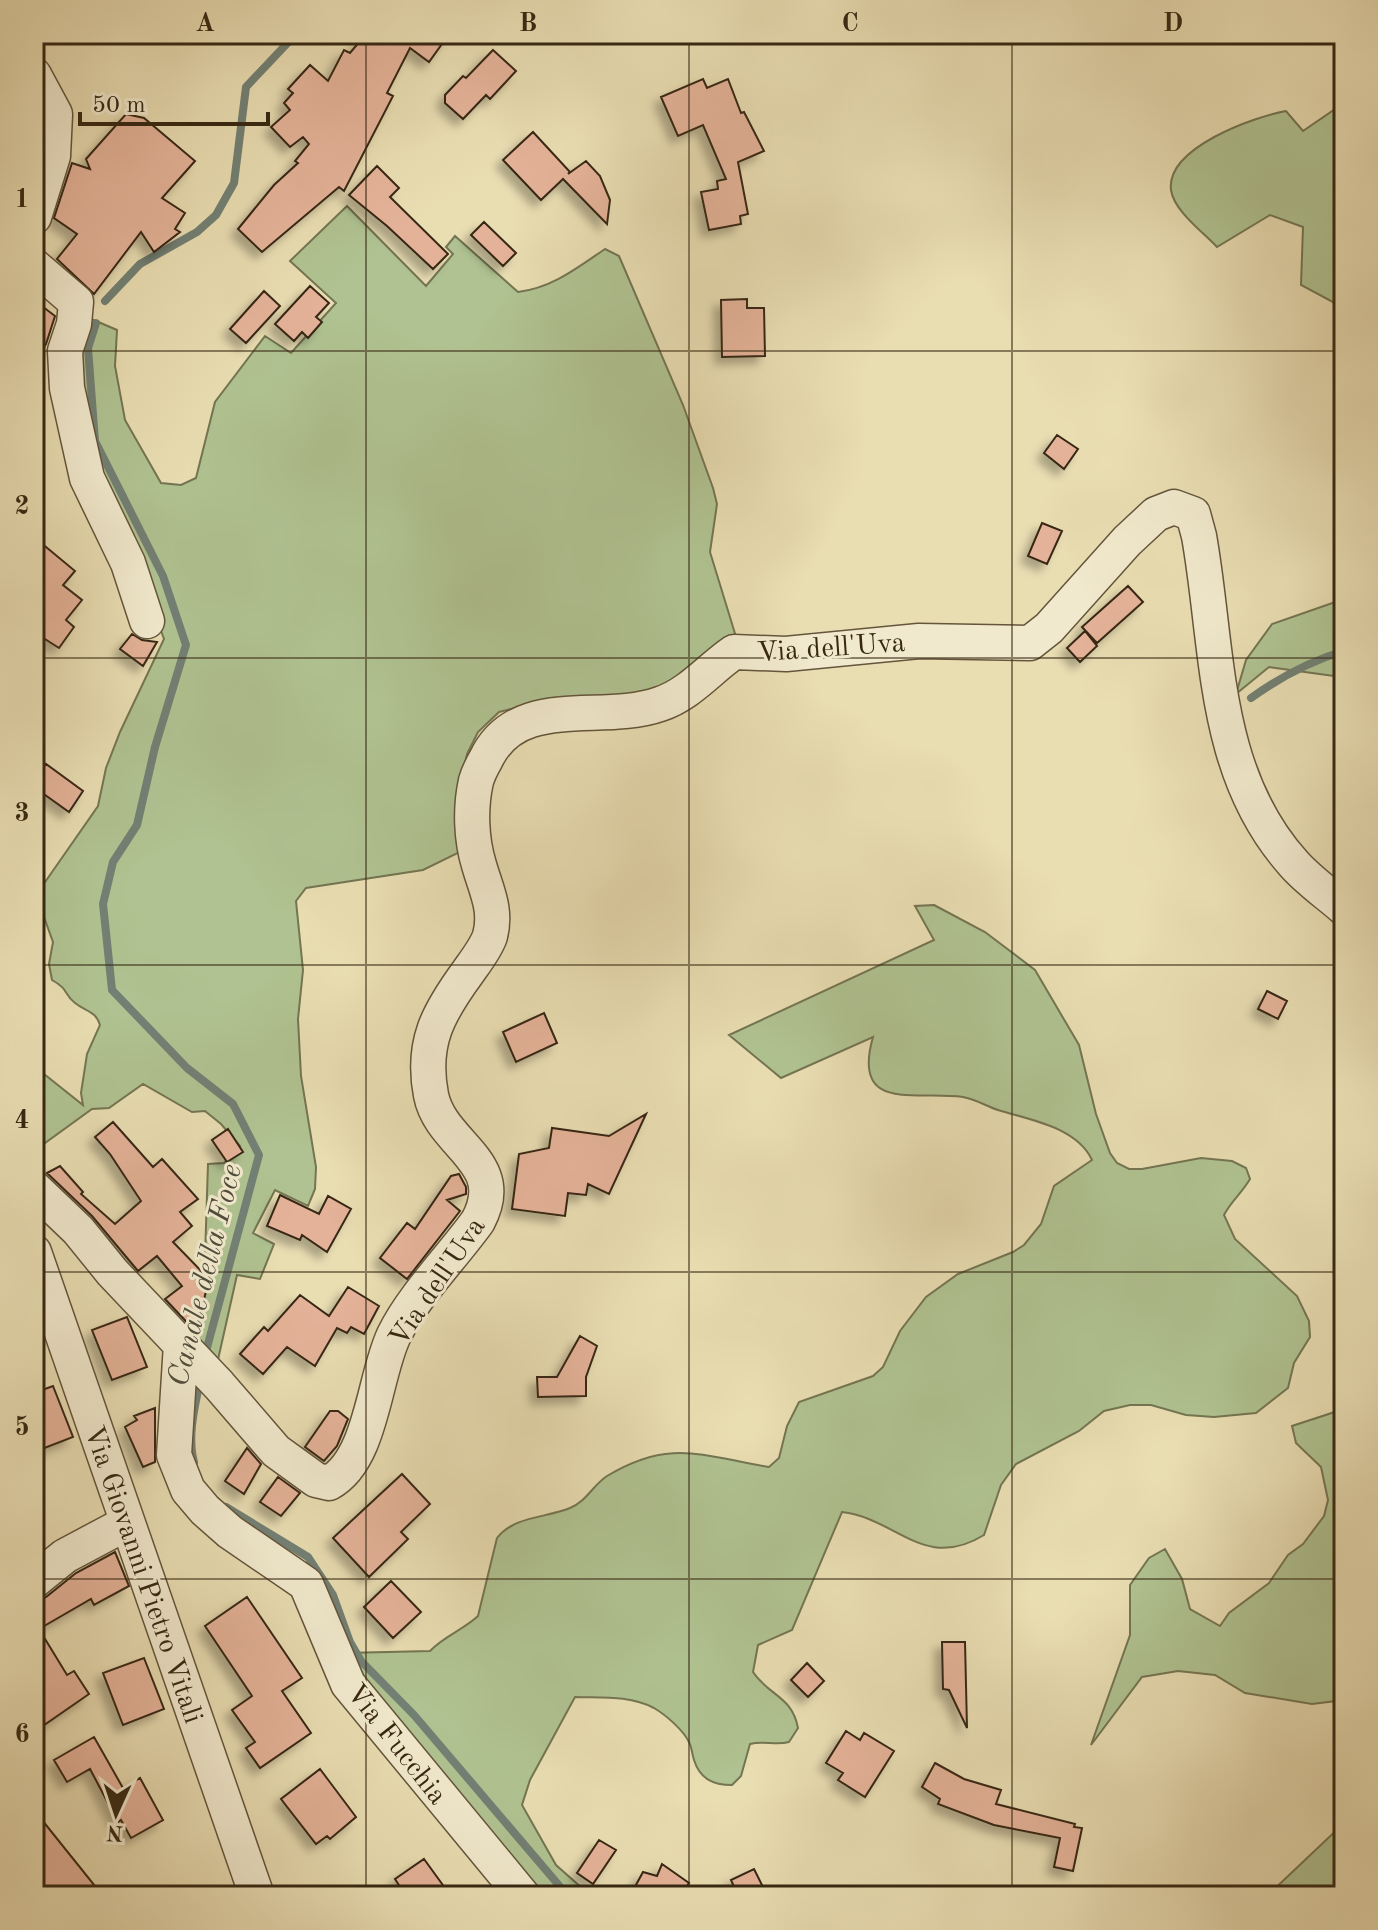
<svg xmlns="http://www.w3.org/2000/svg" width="1378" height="1930" font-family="'Old Standard TT',serif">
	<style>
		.green { fill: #b0c291; stroke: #747552; stroke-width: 2 }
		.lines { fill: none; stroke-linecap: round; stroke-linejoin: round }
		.stream { stroke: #728074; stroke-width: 8 }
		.building { fill: #e4b298; stroke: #372813; stroke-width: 2; filter: url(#shadow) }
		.minor-casing { stroke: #64553b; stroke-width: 37 }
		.minor { stroke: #f1e9cd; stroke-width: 34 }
		.grid { fill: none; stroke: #372813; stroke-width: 2; stroke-opacity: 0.55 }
		.labels { text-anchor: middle; stroke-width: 6; stroke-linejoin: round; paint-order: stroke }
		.street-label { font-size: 28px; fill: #372813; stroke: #f1e9cd }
		.water-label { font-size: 30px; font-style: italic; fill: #504c3c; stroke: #f1e9cd }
		.neatline { fill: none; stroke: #372813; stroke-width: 3 }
		.grid-label { font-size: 26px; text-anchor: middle; font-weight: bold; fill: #372813 }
	</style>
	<defs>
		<filter id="shadow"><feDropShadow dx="-7" dy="7" stdDeviation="4" flood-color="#0004"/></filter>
	</defs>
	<rect width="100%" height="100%" fill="#e9ddb2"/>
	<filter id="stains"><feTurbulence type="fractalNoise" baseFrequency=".0025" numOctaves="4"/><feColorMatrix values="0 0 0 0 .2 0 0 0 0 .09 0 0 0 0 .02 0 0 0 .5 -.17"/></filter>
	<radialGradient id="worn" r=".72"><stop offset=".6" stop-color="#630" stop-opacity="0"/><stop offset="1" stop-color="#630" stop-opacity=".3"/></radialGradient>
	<path class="green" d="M1344 103V308L1301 285 1303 227 1270 215 1217 247C1203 232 1174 211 1171 190 1166 148 1253 117 1286 111L1303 131Z
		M347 206 426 286 453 254 446 247 455 236 518 292C552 288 577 268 605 249L619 256 683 405 713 488 717 504 710 552 737 640 663 691 532 704 499 712 478 732 467 754 461 782 462 851 423 870 306 888 296 901 303 970 298 1019 301 1076 316 1167 315 1189 308 1206 275 1190 253 1233 274 1244 260 1279 237 1275 217 1364 194 1343 203 1319 208 1164 224 1163 240 1146 221 1124 205 1111 192 1112 143 1084 109 1108 92 1109 34 1151V1066L83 1105 81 1093 87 1054 100 1025C96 1011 85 1011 75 1003 63 994 70 990 52 980L49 964 53 942 44 917 43 885 98 806 106 768 120 732 164 639 71 391 82 315 117 330 115 366 125 420 161 483 181 485 196 478 215 402 265 336 291 353 336 303 290 261Z
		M1344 599V675L1334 676 1269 667 1236 694 1246 660 1272 624Z
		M934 905 985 932 1035 970 1079 1045 1096 1114 1110 1153 1117 1163 1129 1169H1142L1201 1158 1232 1161 1246 1168 1250 1179C1242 1193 1231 1201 1224 1215L1235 1239 1297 1296 1309 1321 1310 1337 1294 1363 1288 1388 1256 1413 1214 1417 1186 1415 1151 1405H1130L1104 1411 1079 1431 1016 1464 1001 1485 984 1535C924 1572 896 1518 842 1512L792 1630 758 1645 753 1672C769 1696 792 1696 798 1728L789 1742C775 1746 764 1740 750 1744L741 1776 732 1785C713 1785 700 1779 694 1760 692 1754 692 1748 689 1742 683 1730 666 1715 654 1708 629 1695 601 1698 575 1697L530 1780 522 1805 556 1865 591 1896H538L455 1795 345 1653 430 1651C444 1636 463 1630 478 1616L497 1538C514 1516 546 1518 570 1508 586 1502 593 1485 607 1476 670 1438 702 1456 769 1467L779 1458 787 1426 799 1402 873 1376 883 1367 900 1331 926 1297 958 1274 1013 1252 1024 1245 1041 1224 1054 1186 1092 1160C1077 1127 1030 1120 998 1110 986 1106 975 1099 963 1097 917 1090 851 1114 873 1037L781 1078 729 1035 934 940 915 906Z
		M1344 1409V1700L1312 1704 1245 1693 1215 1675 1178 1671 1142 1677 1091 1745 1130 1635V1585L1149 1558 1165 1549 1182 1579 1190 1609 1220 1626 1229 1613 1269 1583 1288 1555 1303 1544 1324 1516 1328 1500 1321 1467 1296 1443 1292 1426Z
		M1344 1823V1896H1267Z"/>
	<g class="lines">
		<path class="stream" d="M105 301 140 264 197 232 216 215 234 183 246 87 296 34
			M96 323 88 348 95 441 163 576 186 645 155 747 137 825 113 862 103 904 112 990 187 1068 233 1104 259 1155 205 1355
			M1251 698C1279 678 1310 661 1344 651
			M194 1462C187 1436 195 1406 200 1381
			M226 1507 308 1557 333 1595 350 1642 361 1661 414 1715 568 1896"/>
	</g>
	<path class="building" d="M366 34H449L429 62 410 48 387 93 393 96 344 191 339 187 262 252 238 229 274 185 298 163 295 161 309 144 303 137 290 147 271 127 290 110 284 103 293 93 288 89 310 65 328 81 344 50 350 53Z
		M493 50 516 71 490 99 486 95 463 119 445 103V95L463 76 466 78Z
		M703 79 707 88 728 79 741 113 744 112 764 151 738 162 748 214 740 216 741 224 709 230 701 192 718 189 717 181 726 179 703 125 678 136 661 97Z
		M126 114 144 118 195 161 162 198 185 213 175 229 180 232 154 252 141 232 94 294 57 259 77 234 54 218 72 163 90 169 86 159Z
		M533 132 570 172 568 174 586 161 600 176 610 200 607 224 563 179 541 200 503 160Z
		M377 166 399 188 390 197 448 254 433 269 387 226 349 195Z
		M484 222 516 253 503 266 471 235Z
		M310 286 329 303 316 317 322 322 308 338 302 332 294 341 275 324Z
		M264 291 280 306 246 343 230 329Z
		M747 299V308H764L765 356 722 357 721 300Z
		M34 300 55 316 46 344 34 360Z
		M1057 435 1078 449 1064 469 1044 453Z
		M1042 523 1062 531 1047 564 1028 556Z
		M34 537 75 571 63 585 82 600 66 620 74 627 59 648 34 632Z
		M1128 586 1143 602 1097 643 1082 627Z
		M1085 631 1097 646 1080 662 1067 648Z
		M132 634 142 640 157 642 143 666 120 649Z
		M34 761 43 768 46 764 83 791 69 812 34 787Z
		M1267 991 1287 1001 1278 1019 1258 1009Z
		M544 1013 557 1043 516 1062 503 1032Z
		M646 1114 609 1194 588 1184 586 1195 568 1193 565 1216 512 1209 519 1154 549 1148 552 1128 609 1136Z
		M113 1122 153 1167 162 1159 198 1199 180 1212 192 1226 173 1242 209 1279 196 1332 165 1299 182 1286 157 1256 138 1271 92 1216 47 1173 60 1166 83 1192 81 1194 115 1224 141 1201 110 1154 95 1137Z
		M228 1129 243 1152 227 1162 212 1140Z
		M459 1174 466 1187V1194L447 1200 460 1211 407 1279 380 1258 407 1223 415 1229 451 1176Z
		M280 1195 319 1214 328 1196 351 1209 327 1252 302 1235 300 1240 267 1226Z
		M348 1287 379 1306 364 1334 351 1327 347 1333 337 1328 315 1366 287 1347 263 1374 240 1354 264 1327 268 1331 300 1295 329 1316Z
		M127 1317 147 1367 112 1380 92 1330Z
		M580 1336 597 1346 586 1377V1396L538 1397 537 1377H557Z
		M53 1386 73 1437 34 1452V1393Z
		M155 1408V1462L143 1467 125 1427 137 1420 134 1416Z
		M330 1411H338L348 1419 337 1446 324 1461 305 1447Z
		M247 1448 261 1464 244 1494 225 1481Z
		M402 1474 430 1504 401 1532 408 1539 369 1577 333 1538Z
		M278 1477 300 1493 281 1516 260 1502Z
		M115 1552 129 1586 94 1605 91 1599 39 1629 67 1675 74 1671 89 1694 34 1732V1601L46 1597 76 1573Z
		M391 1581 421 1612 393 1638 364 1607Z
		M247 1597 302 1678 282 1691 311 1733 260 1768 246 1748 255 1742 232 1710 252 1696 205 1626Z
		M942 1642H965L967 1728 949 1690 943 1689Z
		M144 1658 164 1709 123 1725 103 1673Z
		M807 1663 824 1681 808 1697 791 1680Z
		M846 1731 860 1740 864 1733 894 1751 865 1797 838 1780 843 1773 826 1763Z
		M94 1737 123 1788 140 1778 163 1820 131 1838 121 1820 118 1822 90 1769 67 1782 54 1760Z
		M935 1763 964 1779 1001 1790 996 1804 1075 1824 1074 1827 1082 1828 1073 1871 1054 1867 1060 1838 994 1825 938 1804 940 1799 922 1787Z
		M320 1769 356 1817 330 1839 327 1836 316 1844 281 1799Z
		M34 1810 103 1896H47L34 1879Z
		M599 1840 616 1850 593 1884 577 1873Z
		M424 1859 445 1888 433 1896H406L395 1879Z
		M662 1864 689 1883 687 1886 705 1892 704 1896H630L643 1872 657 1876Z
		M754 1869 764 1889 750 1896H738L731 1880Z"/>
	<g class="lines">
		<defs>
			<path id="minor" d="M34 75 55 114 53 156 34 217
				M34 266 76 302 74 324 65 351 67 388 87 478 128 563 147 621
				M34 1188 78 1230 112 1272 219 1385 276 1451 316 1480 329 1483C372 1460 374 1376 394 1335 413 1296 453 1256 478 1221 510 1161 441 1146 431 1095 421 1043 438 1013 468 972 475 962 486 948 490 936 497 909 486 890 479 865 471 839 470 808 476 781 478 774 482 766 486 759 518 692 601 725 660 704 690 694 709 669 734 652L786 654 919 641 1030 643 1049 628 1127 541 1156 514 1174 507 1193 514 1199 536C1219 648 1211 772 1294 864 1308 880 1328 894 1344 908
				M34 1252 257 1896
				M181 1344 174 1455 188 1490 205 1510 230 1532 306 1584 348 1684 523 1896
				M34 1581 65 1556 127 1523"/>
		</defs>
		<use href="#minor" class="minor-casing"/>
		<use href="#minor" class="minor"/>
	</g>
	<path class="grid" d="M366 34V1896M689 34V1896M1012 34V1896M34 351H1344M34 658H1344M34 965H1344M34 1272H1344M34 1579H1344"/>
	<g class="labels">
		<g class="street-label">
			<text transform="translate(831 646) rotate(-4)" y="10">Via dell'Uva</text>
			<text transform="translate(436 1281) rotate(-56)" y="10">Via dell'Uva</text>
			<text transform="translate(145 1574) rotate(71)" y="10">Via Giovanni Pietro Vitali</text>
			<text transform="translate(398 1743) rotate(52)" y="10">Via Fucchia</text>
		</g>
		<g class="water-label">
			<text transform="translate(204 1275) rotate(-76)" y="10">Canale della Foce</text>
		</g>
	</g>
	<rect width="1378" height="1930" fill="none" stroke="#e9ddb2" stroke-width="88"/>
	<g transform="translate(116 1814) rotate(183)" stroke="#f1e9cd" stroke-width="6" paint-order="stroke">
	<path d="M0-6L14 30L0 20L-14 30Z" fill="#372813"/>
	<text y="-12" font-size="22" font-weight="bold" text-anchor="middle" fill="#372813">N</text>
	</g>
	<path d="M80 112v12h188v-12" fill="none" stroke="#372813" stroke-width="4"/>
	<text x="92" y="112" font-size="24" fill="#372813" stroke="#f1e9cd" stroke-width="6" paint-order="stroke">50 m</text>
	<rect x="44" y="44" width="1290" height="1842" class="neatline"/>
	<g class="grid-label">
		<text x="205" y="31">A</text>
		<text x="528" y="31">B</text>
		<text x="850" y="31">C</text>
		<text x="1173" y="31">D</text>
		<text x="22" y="207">1</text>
		<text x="22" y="514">2</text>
		<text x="22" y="821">3</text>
		<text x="22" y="1128">4</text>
		<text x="22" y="1435">5</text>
		<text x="22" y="1742">6</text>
	</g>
	<rect width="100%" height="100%" filter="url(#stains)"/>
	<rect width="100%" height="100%" fill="url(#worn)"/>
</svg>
